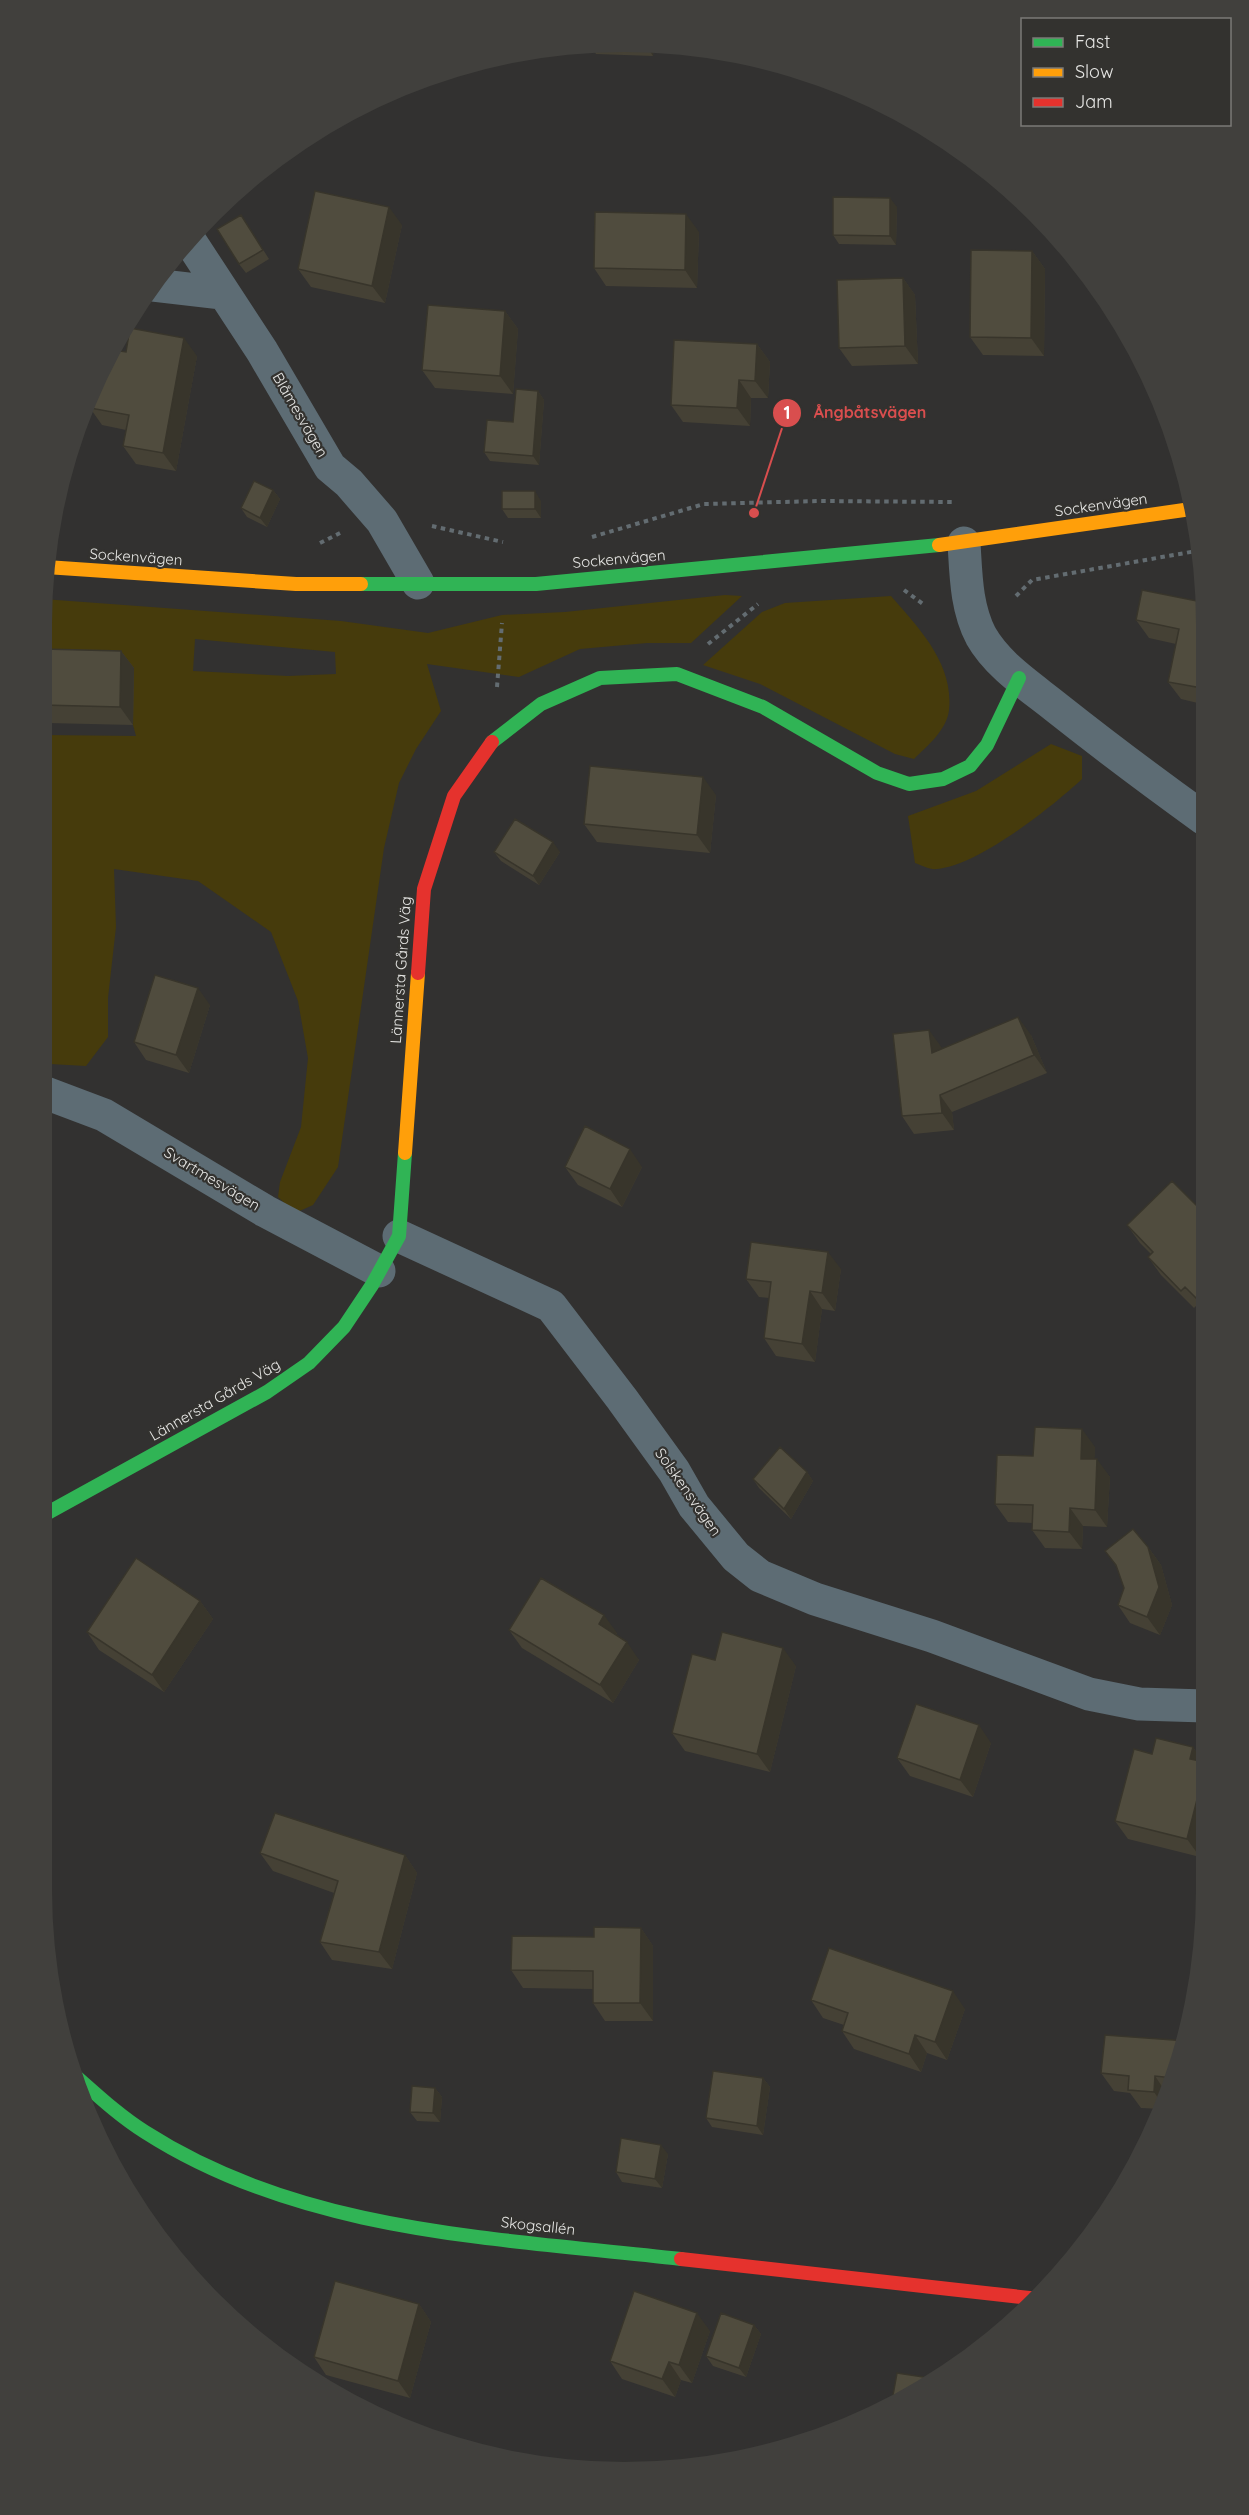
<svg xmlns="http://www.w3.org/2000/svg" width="1249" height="2515" font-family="Quicksand,sans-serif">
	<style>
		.green { fill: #463b0c; fill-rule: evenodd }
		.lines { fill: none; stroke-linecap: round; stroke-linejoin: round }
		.path { stroke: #636c71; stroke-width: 4; stroke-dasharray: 4.5 4.5; stroke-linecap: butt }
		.street { stroke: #5d6c74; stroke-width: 33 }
		.fast { stroke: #30b455; stroke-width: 14 }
		.slow { stroke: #ff9f0a; stroke-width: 14 }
		.jam { stroke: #e5322d; stroke-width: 14 }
		.wall { fill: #454135 }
		.shaded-wall { fill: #38352b }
		.building { fill: #504c3e; stroke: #38352b; stroke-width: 1.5 }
		.labels { text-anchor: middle; stroke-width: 4.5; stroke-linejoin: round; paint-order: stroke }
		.street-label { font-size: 15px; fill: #e6e6e4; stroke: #33322f }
		.leader { fill: none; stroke: #d94e4e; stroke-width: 2 }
		.callout-dot { fill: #d94e4e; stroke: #33322f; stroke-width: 2 }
		.mark-label { font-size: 18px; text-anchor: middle; font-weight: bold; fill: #fff }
		.callout-label { font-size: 16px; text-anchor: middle; font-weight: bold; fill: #d94e4e; stroke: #33322f; stroke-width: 4.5; stroke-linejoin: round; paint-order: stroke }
	</style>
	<rect width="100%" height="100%" fill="#323130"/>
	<path class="green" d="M725 595 742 596 691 643H647L580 649 519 677 427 664 441 711 416 749 399 783 384 848 338 1167 313 1205 295 1213 278 1197 280 1182 301 1127 308 1058 298 1001 271 932 198 881 114 869 116 927 108 998V1037L86 1066 50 1064 43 1054V735L136 736 133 725 43 659V599L341 621 428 633 502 615 565 612ZM195 639 335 652 336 674 288 676 193 671Z
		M891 596C919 628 954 664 949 710 947 730 927 746 914 759L895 754 760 684 703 665 762 612 785 603Z
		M1051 744 1082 756V779C1052 807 978 866 937 869 930 870 921 865 915 863L908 816 976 791Z"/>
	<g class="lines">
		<path class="path" d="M432 526 503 542
			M592 537 704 504 819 501 952 502
			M320 543 340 533
			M904 590 923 604
			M1016 596 1032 580 1202 550
			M708 644 758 604
			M497 687 502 623"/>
		<path class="street" d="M190 241 262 351 330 467 349 483 382 521 418 583
			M153 285 222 293
			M964 543C966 575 966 607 981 636 998 666 1031 687 1057 708 1105 746 1153 782 1203 818
			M43 1092 104 1115 265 1211 379 1271
			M399 1236 551 1306 622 1399 674 1471 694 1506 736 1557 760 1576 815 1599 932 1636 1089 1694 1139 1704 1205 1706"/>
		<path class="fast" d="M361 584H536L939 545
			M492 742 541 704 600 678 677 674 763 707 877 773 909 784 943 779 970 766 987 745 1019 678
			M42 1516 267 1392 309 1363 344 1327 372 1285 399 1236 405 1153
			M71 2072C95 2093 118 2115 145 2132 304 2234 500 2238 681 2259"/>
		<path class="slow" d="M939 545 1191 509
			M46 567 296 584H361
			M405 1153 418 973"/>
		<path class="jam" d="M418 973 424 889 454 796 492 742
			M681 2259 1039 2299"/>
	</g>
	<path class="wall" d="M654 44 653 56 596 54 591 46Z
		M704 50 735 55 707 54Z
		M897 207 896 245 839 244 833 235Z
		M247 224 269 259 246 273 239 264Z
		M402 225 385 303 311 287 298 269Z
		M699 232 697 288 606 286 594 268Z
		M1032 251 1045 269 1044 356 983 355 970 337Z
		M903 278 915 295 918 364 852 366 839 348Z
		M505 311 518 329 513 394 435 388 422 370Z
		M757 344 770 362 768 398H751L750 426 683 422 671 405Z
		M126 352 197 356 176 471 136 464 123 446 126 430 102 425 90 408 91 400H90L102 367Z
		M538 391 544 400 539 465 490 461 484 452 513 422Z
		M273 490 280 499 267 527 247 517 241 508Z
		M541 501V518H508L502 509Z
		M1202 595V704L1181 699 1168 682 1176 644 1149 638 1136 620 1201 601Z
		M43 649 121 651 134 668 133 725 47 723 43 717Z
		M716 795 710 853 597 842 584 824Z
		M494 852H560L539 885 501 861Z
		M210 1005 189 1073 146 1060 134 1042Z
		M1031 1035 1047 1073 952 1112 954 1130 914 1134 902 1116 942 1048Z
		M565 1167H642L622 1207 578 1185Z
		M1204 1205V1311L1198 1304 1194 1308 1161 1275 1148 1257 1151 1254 1140 1243 1127 1225 1200 1209Z
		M841 1269 835 1311 822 1309 815 1362 776 1356 764 1338 769 1298 759 1297 746 1279Z
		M1095 1447 1094 1459 1110 1477 1107 1527 1083 1526 1082 1549 1045 1548 1032 1530 1033 1523 1008 1522 995 1504 1033 1456Z
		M807 1472 813 1481 791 1519 759 1488 753 1479Z
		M1148 1547 1161 1565 1172 1605 1160 1635 1130 1623 1118 1605 1124 1588 1118 1569 1105 1551Z
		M200 1601 213 1619 164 1692 99 1650 87 1632Z
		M509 1630 617 1633 616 1635 639 1660 613 1703 522 1648Z
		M715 1660 796 1666 770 1772 685 1751 672 1733Z
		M991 1743 973 1797 910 1776 897 1758Z
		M1193 1747 1203 1762H1205L1206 1834 1200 1857 1128 1839 1115 1821 1152 1754Z
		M260 1853 405 1855 417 1873 392 1969 332 1960 320 1942 334 1893 273 1871Z
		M641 1928 653 1946V2021H605L593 2003V1989L523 1988 511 1970 594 1937Z
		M811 2000 965 2009 947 2060 927 2053 921 2072 854 2049 842 2031 844 2025 823 2018Z
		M1187 2041 1162 2109 1141 2108 1130 2093 1114 2091 1101 2073Z
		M763 2078 770 2087 763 2135 712 2127 706 2118Z
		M435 2088 442 2097 440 2122 417 2121 410 2112Z
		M668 2154 662 2188 622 2182 616 2172Z
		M419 2304 431 2322 410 2398 326 2375 314 2357Z
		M754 2325 761 2334 746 2377 713 2366 706 2356Z
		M710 2331 692 2383 681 2380 675 2397 622 2379 610 2361Z"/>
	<path class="shaded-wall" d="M645 44H654L653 56Z
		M890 198 897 207 896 245 890 236Z
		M389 207 402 225 385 303 372 286Z
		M686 214 699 232 697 288 685 270Z
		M1032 251 1045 269 1044 356 1031 338Z
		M903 278 915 295 918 364 905 346Z
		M505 311 518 329 513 394 500 376Z
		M184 338 197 356 176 471 163 453Z
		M757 344 770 362 768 398 755 381Z
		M739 380 751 398 750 426 737 408Z
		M538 391 544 400 539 465 533 456Z
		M273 490 280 499 267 527 260 518Z
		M535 491 541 501V518L535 509Z
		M121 651 134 668 133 725 120 707Z
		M703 777 716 795 710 853 697 835Z
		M553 842 560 852 539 885 533 876Z
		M198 988 210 1005 189 1073 176 1055Z
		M1018 1017 1031 1035 1047 1073 1034 1055Z
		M929 1030 942 1048 932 1053Z
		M940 1095 952 1112 954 1130 942 1113Z
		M630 1149 642 1167 622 1207 610 1189Z
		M43 1155 48 1162 43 1200Z
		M828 1252 841 1269 835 1311 822 1293Z
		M810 1291 822 1309 815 1362 802 1344Z
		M1082 1429 1095 1447 1094 1477 1081 1459Z
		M1097 1459 1110 1477 1107 1527 1095 1510Z
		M807 1472 813 1481 791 1519 784 1509Z
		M1070 1508 1083 1526 1082 1549 1069 1532Z
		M1148 1547 1161 1565 1172 1605 1160 1635 1147 1617Z
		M200 1601 213 1619 164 1692 152 1675Z
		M604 1615 617 1633 611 1642 599 1624Z
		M627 1642 639 1660 613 1703 600 1685Z
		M783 1648 796 1666 770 1772 757 1754Z
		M979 1725 991 1743 973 1797 960 1780Z
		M1193 1747 1205 1765 1190 1759Z
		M1205 1768 1206 1834 1200 1857 1187 1839Z
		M405 1855 417 1873 392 1969 379 1952Z
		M641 1928 653 1946V2021L640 2003Z
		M953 1991 965 2009 947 2060 935 2042Z
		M915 2035 927 2053 921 2072 909 2054Z
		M1155 2076 1167 2094 1163 2105 1154 2092Z
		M763 2078 770 2087 763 2135 757 2126Z
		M435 2088 442 2097 440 2122 433 2113Z
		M661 2145 668 2154 662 2188 655 2179Z
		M419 2304 431 2322 410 2398 398 2381Z
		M697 2313 710 2331 692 2383 679 2365Z
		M754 2325 761 2334 746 2377 739 2368Z
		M669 2362 681 2380 675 2397 662 2379Z"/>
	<path class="building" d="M315 191 389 207 372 286 298 269Z
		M833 197 890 198V236L833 235Z
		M595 212 686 214 685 270 594 268Z
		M241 215 263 250 239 264 217 229Z
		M971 250 1032 251 1031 338 970 337Z
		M903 278 905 346 839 348 837 280Z
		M428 305 505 311 500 376 422 370Z
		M130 328 184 338 163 453 123 446 129 415 90 408 92 393 102 367 113 350 126 352Z
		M674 340 757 344 755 381 739 380 737 408 671 405Z
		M516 389 538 391 533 456 484 452 487 420 513 422Z
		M254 481 273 490 260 518 241 508Z
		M502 491H535V509H502Z
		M1142 590 1202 602V688L1168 682 1179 629 1136 620Z
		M43 649 121 651 120 707 43 705Z
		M590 766 703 777 697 835 584 824Z
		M515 819 553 842 533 876 494 852Z
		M155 975 198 988 176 1055 134 1042Z
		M1018 1017 1034 1055 940 1095 942 1113 902 1116 893 1034 929 1030 932 1053Z
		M585 1126 630 1149 610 1189 565 1167Z
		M1172 1181 1200 1209 1204 1205V1306L1185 1287 1181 1291 1148 1257 1153 1252 1127 1225Z
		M751 1242 828 1252 822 1293 810 1291 802 1344 764 1338 771 1282 746 1279Z
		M1035 1427 1082 1429 1081 1459H1097L1095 1510 1070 1508 1069 1532 1032 1530 1033 1505 995 1504 997 1455 1033 1456Z
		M780 1447 807 1472 784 1509 753 1479Z
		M1133 1529 1148 1547 1159 1587 1147 1617 1118 1605 1124 1588 1116 1565 1105 1551Z
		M136 1558 200 1601 152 1675 87 1632Z
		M541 1578 604 1615 599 1624 627 1642 600 1685 509 1630Z
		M722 1632 783 1648 757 1754 672 1733 692 1654 715 1660Z
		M916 1704 979 1725 960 1780 897 1758Z
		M1156 1738 1193 1747 1190 1759 1205 1762V1768L1187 1839 1115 1821 1134 1749 1152 1754Z
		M275 1813 405 1855 379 1952 320 1942 338 1881 260 1853Z
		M594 1927 641 1928 640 2003H593V1971L511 1970 512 1936 594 1937Z
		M829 1948 953 1991 935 2042 915 2035 909 2054 842 2031 848 2013 811 2000Z
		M1105 2035 1187 2041 1173 2078 1155 2076 1154 2092 1128 2090 1129 2076 1101 2073Z
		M713 2071 763 2078 757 2126 706 2118Z
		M412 2086 435 2088 433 2113 410 2112Z
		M621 2138 661 2145 655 2179 616 2172Z
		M335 2281 419 2304 398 2381 314 2357Z
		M634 2291 697 2313 679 2365 669 2362 662 2379 610 2361Z
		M721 2313 754 2325 739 2368 706 2356Z
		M897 2373 930 2378 891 2406Z"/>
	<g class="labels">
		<g class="street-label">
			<text transform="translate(300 415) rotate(60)" y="5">Blåmesvägen</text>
			<text transform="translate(1101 505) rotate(-8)" y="5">Sockenvägen</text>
			<text transform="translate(136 557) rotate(4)" y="5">Sockenvägen</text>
			<text transform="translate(619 559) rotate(-5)" y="5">Sockenvägen</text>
			<text transform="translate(401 970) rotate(-86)" y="5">Lännersta Gårds Väg</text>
			<text transform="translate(212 1179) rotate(31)" y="5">Svartmesvägen</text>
			<text transform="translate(215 1400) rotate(-30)" y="5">Lännersta Gårds Väg</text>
			<text transform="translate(688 1492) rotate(55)" y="5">Solskensvägen</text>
			<text transform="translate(538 2226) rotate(6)" y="5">Skogsallén</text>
		</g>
	</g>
	<path d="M0 0H1249V2515H0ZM624 52H624A572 572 0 0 1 1196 624V1890A572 572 0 0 1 624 2462H624A572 572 0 0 1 52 1890V624A572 572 0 0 1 624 52Z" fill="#41403d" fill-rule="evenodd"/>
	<path class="leader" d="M754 513L787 413"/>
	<g class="callout-dot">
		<circle cx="754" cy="513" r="6"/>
		<circle cx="787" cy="413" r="15"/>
	</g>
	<g class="mark-label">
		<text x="787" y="419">1</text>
	</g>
	<g class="callout-label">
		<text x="870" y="418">Ångbåtsvägen</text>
	</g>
	<rect x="1021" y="18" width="210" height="108" fill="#33322f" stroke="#7b7a77" stroke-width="1.5"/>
	<rect x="1033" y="38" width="30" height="9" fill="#30b455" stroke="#7b7a77" stroke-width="1.5"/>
	<text x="1075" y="48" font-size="18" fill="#e6e6e4">Fast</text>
	<rect x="1033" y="68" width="30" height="9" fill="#ff9f0a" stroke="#7b7a77" stroke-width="1.5"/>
	<text x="1075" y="78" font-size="18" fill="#e6e6e4">Slow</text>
	<rect x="1033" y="98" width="30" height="9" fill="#e5322d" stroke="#7b7a77" stroke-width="1.5"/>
	<text x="1075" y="108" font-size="18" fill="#e6e6e4">Jam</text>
</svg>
